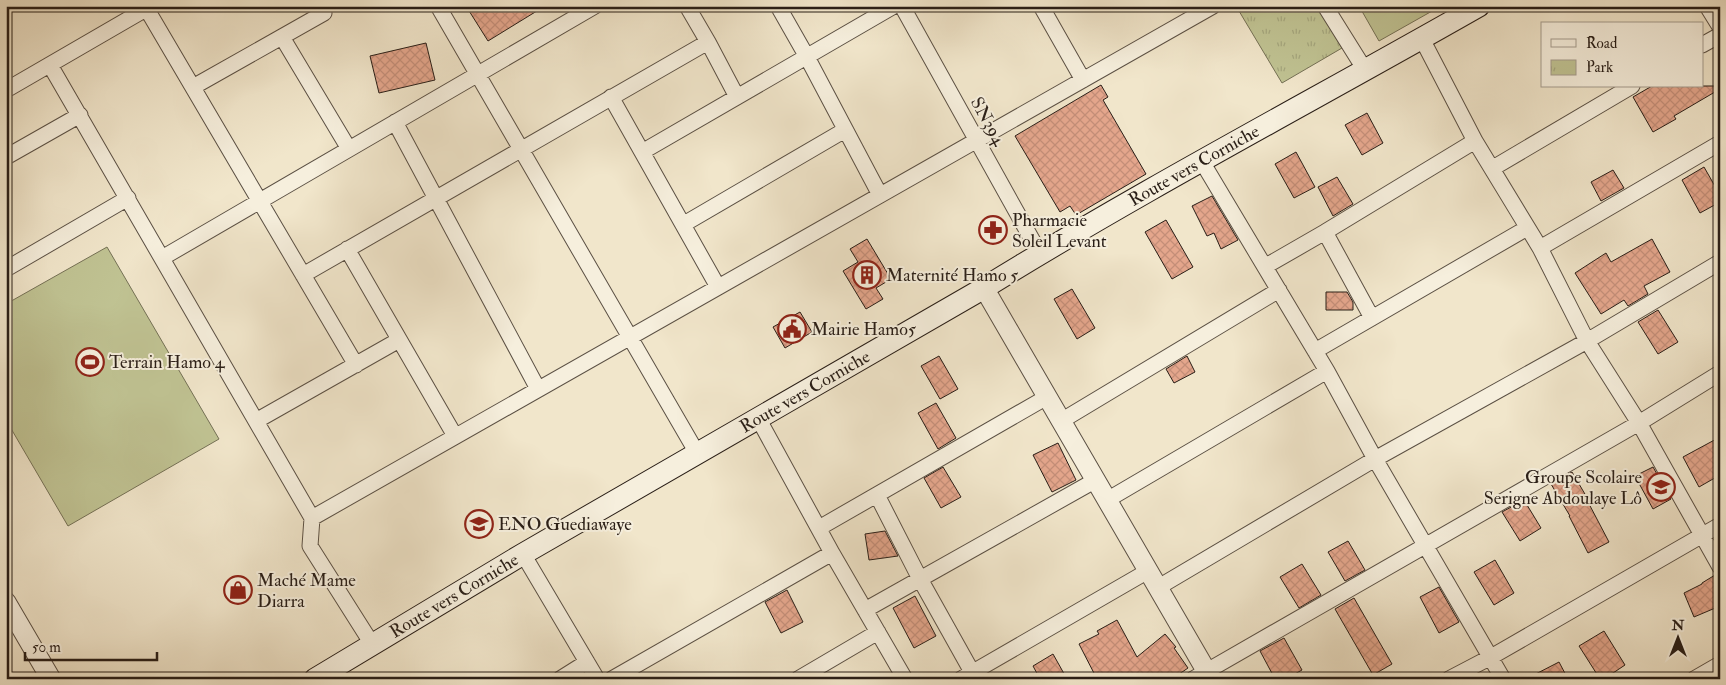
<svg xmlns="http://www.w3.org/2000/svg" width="1726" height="685" font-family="'IM FELL Double Pica',serif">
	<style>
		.grass { fill: #c0c393; stroke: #747055 }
		.park { fill: url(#park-tufts); stroke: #747055 }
		.building { fill: url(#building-cross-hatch); stroke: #291e17 }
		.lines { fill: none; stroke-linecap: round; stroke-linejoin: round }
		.minor-casing { stroke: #5b5044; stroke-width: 17 }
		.tertiary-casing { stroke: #5b5044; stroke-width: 21 }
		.secondary-casing { stroke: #291e17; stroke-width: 23 }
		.minor { stroke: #f6efdd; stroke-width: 15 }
		.tertiary { stroke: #f6efdd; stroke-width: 19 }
		.secondary { stroke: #f6efdd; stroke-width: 21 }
		.labels { text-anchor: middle; stroke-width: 4; stroke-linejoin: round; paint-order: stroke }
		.street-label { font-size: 18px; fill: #291e17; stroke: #f6efdd }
		.poi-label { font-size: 18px; fill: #291e17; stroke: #f6efdd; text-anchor: start }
	</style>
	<defs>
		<pattern id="park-tufts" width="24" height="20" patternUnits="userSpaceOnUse" patternTransform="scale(1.25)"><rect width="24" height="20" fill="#c0c393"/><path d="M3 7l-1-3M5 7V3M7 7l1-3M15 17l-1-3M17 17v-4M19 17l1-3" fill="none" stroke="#a5a77e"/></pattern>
		<pattern id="building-cross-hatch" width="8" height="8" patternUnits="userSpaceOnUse" patternTransform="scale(1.25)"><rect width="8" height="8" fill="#e4a68c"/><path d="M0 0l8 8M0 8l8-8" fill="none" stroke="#c48e78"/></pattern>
	</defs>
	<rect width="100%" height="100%" fill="#f1e6cb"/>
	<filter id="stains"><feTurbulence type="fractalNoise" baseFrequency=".004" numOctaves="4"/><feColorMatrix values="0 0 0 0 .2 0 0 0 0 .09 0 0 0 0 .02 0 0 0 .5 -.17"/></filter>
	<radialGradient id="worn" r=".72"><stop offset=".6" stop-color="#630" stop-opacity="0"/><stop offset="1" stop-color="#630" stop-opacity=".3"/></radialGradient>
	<path class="grass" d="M1359 6H1441L1379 41Z
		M107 247 219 439 68 526 6 420V304Z"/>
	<path class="park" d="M1247 6H1317L1342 48 1282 83 1239 11Z"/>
	<path class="building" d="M466 6H545L488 41Z
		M426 43 435 80 379 93 370 56Z
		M1101 85 1108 97 1103 100 1146 174 1076 215 1070 206 1060 212 1015 136Z
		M1652 86H1720V89L1674 116 1676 119 1653 132 1633 97Z
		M1367 113 1383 143 1362 155 1345 125Z
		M1296 152 1315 187 1294 198 1275 164Z
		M1704 167 1720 195V202L1700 213 1682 180Z
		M1613 170 1624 188 1601 201 1591 182Z
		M1337 177 1353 204 1333 216 1318 187Z
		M1212 196 1238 240 1221 249 1214 233 1207 236 1192 206Z
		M1166 220 1193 267 1172 279 1145 232Z
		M867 239 891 279 876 288 883 299 866 309 843 271 858 262 850 249Z
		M1652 239 1670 272 1644 286 1648 294 1628 306 1624 300 1601 314 1575 273 1606 253 1611 262Z
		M1072 289 1095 328 1077 339 1054 299Z
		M1326 292H1347L1353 302V310H1326Z
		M1658 310 1678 342 1658 354 1638 322Z
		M800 312 812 332 785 348 773 327Z
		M939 356 958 389 940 399 921 366Z
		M1187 356 1195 372 1174 383 1166 369Z
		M936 403 956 438 938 449 918 413Z
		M1720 437V475L1699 487 1683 457Z
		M1058 443 1076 480 1052 492 1033 455Z
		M943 467 961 497 941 508 924 478Z
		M1653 467 1671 499 1653 509 1635 476Z
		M1572 472 1589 501 1588 502 1609 542 1588 553 1569 516H1570L1551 484Z
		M1524 500 1541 528 1520 541 1502 512Z
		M885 531 898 556 869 560 865 534Z
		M1348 541 1365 570 1345 581 1328 552Z
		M1495 560 1514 593 1494 605 1474 572Z
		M1302 564 1321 595 1299 608 1280 577Z
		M1715 575 1720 576V606L1694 617 1684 593 1702 584V583Z
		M1439 587 1459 622 1439 633 1420 597Z
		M787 590 803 622 781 633 765 602Z
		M915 596 936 636 914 648 893 608Z
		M1354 598 1392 664 1373 675 1335 609Z
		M1117 620 1137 657 1165 634 1176 647 1174 648 1188 668 1172 679H1097L1079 644 1099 634 1097 631Z
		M1604 631 1625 665 1604 679H1600L1579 646Z
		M1284 638 1302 670 1286 679H1275L1260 651Z
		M1053 654 1067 679H1040L1033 666Z
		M1559 662 1568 679H1526Z"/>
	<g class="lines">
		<defs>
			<path id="minor" d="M145 6 356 365
				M438 6 697 453
				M687 6 708 42 737 97
				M778 6 807 57 880 195
				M902 6 1040 254
				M1041 6 1083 80
				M1325 6 1365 70
				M1707 6 1720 27
				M282 37 349 149
				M1422 39 1475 141 1540 248 1587 341 1639 423 1720 567
				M1702 45 1720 35
				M50 65 312 518 310 546 372 644
				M193 87 324 13 321 6
				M6 90 151 6
				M611 97 718 287
				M395 122 538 389
				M642 152 894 6
				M6 157 80 115
				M1201 160 1327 371 1375 459 1503 679
				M1493 168 1632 86
				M684 224 845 130
				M1325 232 1372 318
				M1540 248 1720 143
				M347 249 455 436
				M162 258 595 6
				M1266 266 1325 232 1475 141
				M6 269 128 198
				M303 275 708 42
				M1315 351 1527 228
				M758 418 832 553 905 679
				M256 421 399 340
				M1061 421 1279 290
				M877 495 920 579 972 672
				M1107 500 1327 371
				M312 518 1213 6
				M819 528 1047 397
				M523 554 597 679
				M1157 588 1375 459 1587 341 1720 262
				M865 610 1096 480
				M560 679 587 662
				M612 679 832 553
				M798 679 878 632
				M961 679 1148 571
				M1193 679 1639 423 1720 373
				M1449 679 1491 657 1720 525
				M1694 679 1720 664"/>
			<path id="tertiary" d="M984 288 1211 679
				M6 602 51 679"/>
			<g id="secondary">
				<path id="s1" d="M315 679 523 554 984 288C1146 188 1314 100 1479 6"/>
			</g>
		</defs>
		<use href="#minor" class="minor-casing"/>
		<use href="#tertiary" class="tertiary-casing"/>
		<use href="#secondary" class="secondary-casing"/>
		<use href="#minor" class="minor"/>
		<use href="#tertiary" class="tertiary"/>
		<use href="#secondary" class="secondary"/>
	</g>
	<defs>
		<symbol id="pharmacy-ring" viewBox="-11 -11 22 22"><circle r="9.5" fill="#f6efdd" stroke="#8f2418" stroke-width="1.5"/><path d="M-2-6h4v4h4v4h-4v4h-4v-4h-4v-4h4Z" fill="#8f2418"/></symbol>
		<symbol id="building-ring" viewBox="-11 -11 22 22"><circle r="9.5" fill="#f6efdd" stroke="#8f2418" stroke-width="1.5"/><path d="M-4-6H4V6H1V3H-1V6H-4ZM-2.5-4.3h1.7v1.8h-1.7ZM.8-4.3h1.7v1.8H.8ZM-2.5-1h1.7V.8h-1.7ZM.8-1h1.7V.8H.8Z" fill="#8f2418"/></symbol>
		<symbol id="civic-ring" viewBox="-11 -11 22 22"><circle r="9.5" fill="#f6efdd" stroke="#8f2418" stroke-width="1.5"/><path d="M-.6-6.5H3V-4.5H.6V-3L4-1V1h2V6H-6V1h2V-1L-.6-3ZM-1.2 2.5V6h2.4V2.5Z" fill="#8f2418"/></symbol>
		<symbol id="stadium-ring" viewBox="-11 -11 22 22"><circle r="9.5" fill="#f6efdd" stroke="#8f2418" stroke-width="1.5"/><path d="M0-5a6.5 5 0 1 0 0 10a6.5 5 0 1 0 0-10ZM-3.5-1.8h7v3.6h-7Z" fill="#8f2418"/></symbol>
		<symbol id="school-ring" viewBox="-11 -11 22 22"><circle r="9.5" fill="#f6efdd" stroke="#8f2418" stroke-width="1.5"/><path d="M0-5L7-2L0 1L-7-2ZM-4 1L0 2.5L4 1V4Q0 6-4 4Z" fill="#8f2418"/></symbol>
		<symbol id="university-ring" viewBox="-11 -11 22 22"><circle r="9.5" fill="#f6efdd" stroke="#8f2418" stroke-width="1.5"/><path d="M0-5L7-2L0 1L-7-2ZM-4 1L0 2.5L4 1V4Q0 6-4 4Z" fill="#8f2418"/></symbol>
		<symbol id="shop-ring" viewBox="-11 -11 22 22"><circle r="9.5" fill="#f6efdd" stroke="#8f2418" stroke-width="1.5"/><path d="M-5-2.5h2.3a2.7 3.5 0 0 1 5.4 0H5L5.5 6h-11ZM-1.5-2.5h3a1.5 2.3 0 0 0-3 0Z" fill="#8f2418"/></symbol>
	</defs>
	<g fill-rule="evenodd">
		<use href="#pharmacy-ring" x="977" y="214" width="32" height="32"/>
		<use href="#building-ring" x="851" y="259" width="32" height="32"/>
		<use href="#civic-ring" x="776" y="313" width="32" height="32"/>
		<use href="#stadium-ring" x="74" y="346" width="32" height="32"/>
		<use href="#school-ring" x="1645" y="471" width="32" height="32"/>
		<use href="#university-ring" x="463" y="508" width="32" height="32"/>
		<use href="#shop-ring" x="222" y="574" width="32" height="32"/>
	</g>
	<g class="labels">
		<g class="street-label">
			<text transform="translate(988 121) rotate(61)" y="6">SN394</text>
			<text dy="6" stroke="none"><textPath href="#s1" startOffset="1018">Route vers Corniche</textPath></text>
			<text dy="6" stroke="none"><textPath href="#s1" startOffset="568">Route vers Corniche</textPath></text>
			<text dy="6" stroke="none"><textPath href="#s1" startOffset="162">Route vers Corniche</textPath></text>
		</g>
		<g class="poi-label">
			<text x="1012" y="226">Pharmacie<tspan x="1012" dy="21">Soleil Levant</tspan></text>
			<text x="886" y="281">Maternité Hamo 5</text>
			<text x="811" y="335">Mairie Hamo5</text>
			<text x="109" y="368">Terrain Hamo 4</text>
			<text x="1642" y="483" text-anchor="end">Groupe Scolaire<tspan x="1642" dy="21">Serigne Abdoulaye Lô</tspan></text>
			<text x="498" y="530">ENO Guediawaye</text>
			<text x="257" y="586">Maché Mame<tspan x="257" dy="21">Diarra</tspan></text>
		</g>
	</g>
	<rect width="1726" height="685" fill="none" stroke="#f1e6cb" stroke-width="25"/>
	<rect x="8" y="8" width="1711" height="670" fill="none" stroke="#291e17" stroke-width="2.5"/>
	<rect x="12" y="12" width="1701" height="660" fill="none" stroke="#291e17"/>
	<rect x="1541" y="22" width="162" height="65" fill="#f6efdd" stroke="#a49b8e"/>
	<rect x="1551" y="39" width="25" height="8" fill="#f6efdd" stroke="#a49b8e"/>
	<text x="1586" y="48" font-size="15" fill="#291e17">Road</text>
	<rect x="1551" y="60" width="25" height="15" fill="url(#park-tufts)" stroke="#a49b8e"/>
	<text x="1586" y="72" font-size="15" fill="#291e17">Park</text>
	<g transform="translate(1678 638)" stroke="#f6efdd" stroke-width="4" paint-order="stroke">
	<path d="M0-4L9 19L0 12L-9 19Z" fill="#291e17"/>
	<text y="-8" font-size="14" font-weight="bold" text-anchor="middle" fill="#291e17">N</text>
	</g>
	<path d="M25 652v8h132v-8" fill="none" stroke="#291e17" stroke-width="2.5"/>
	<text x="32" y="652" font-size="15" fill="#291e17" stroke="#f6efdd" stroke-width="4" paint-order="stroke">50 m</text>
	<rect width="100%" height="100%" filter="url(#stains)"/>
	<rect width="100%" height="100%" fill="url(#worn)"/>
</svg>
